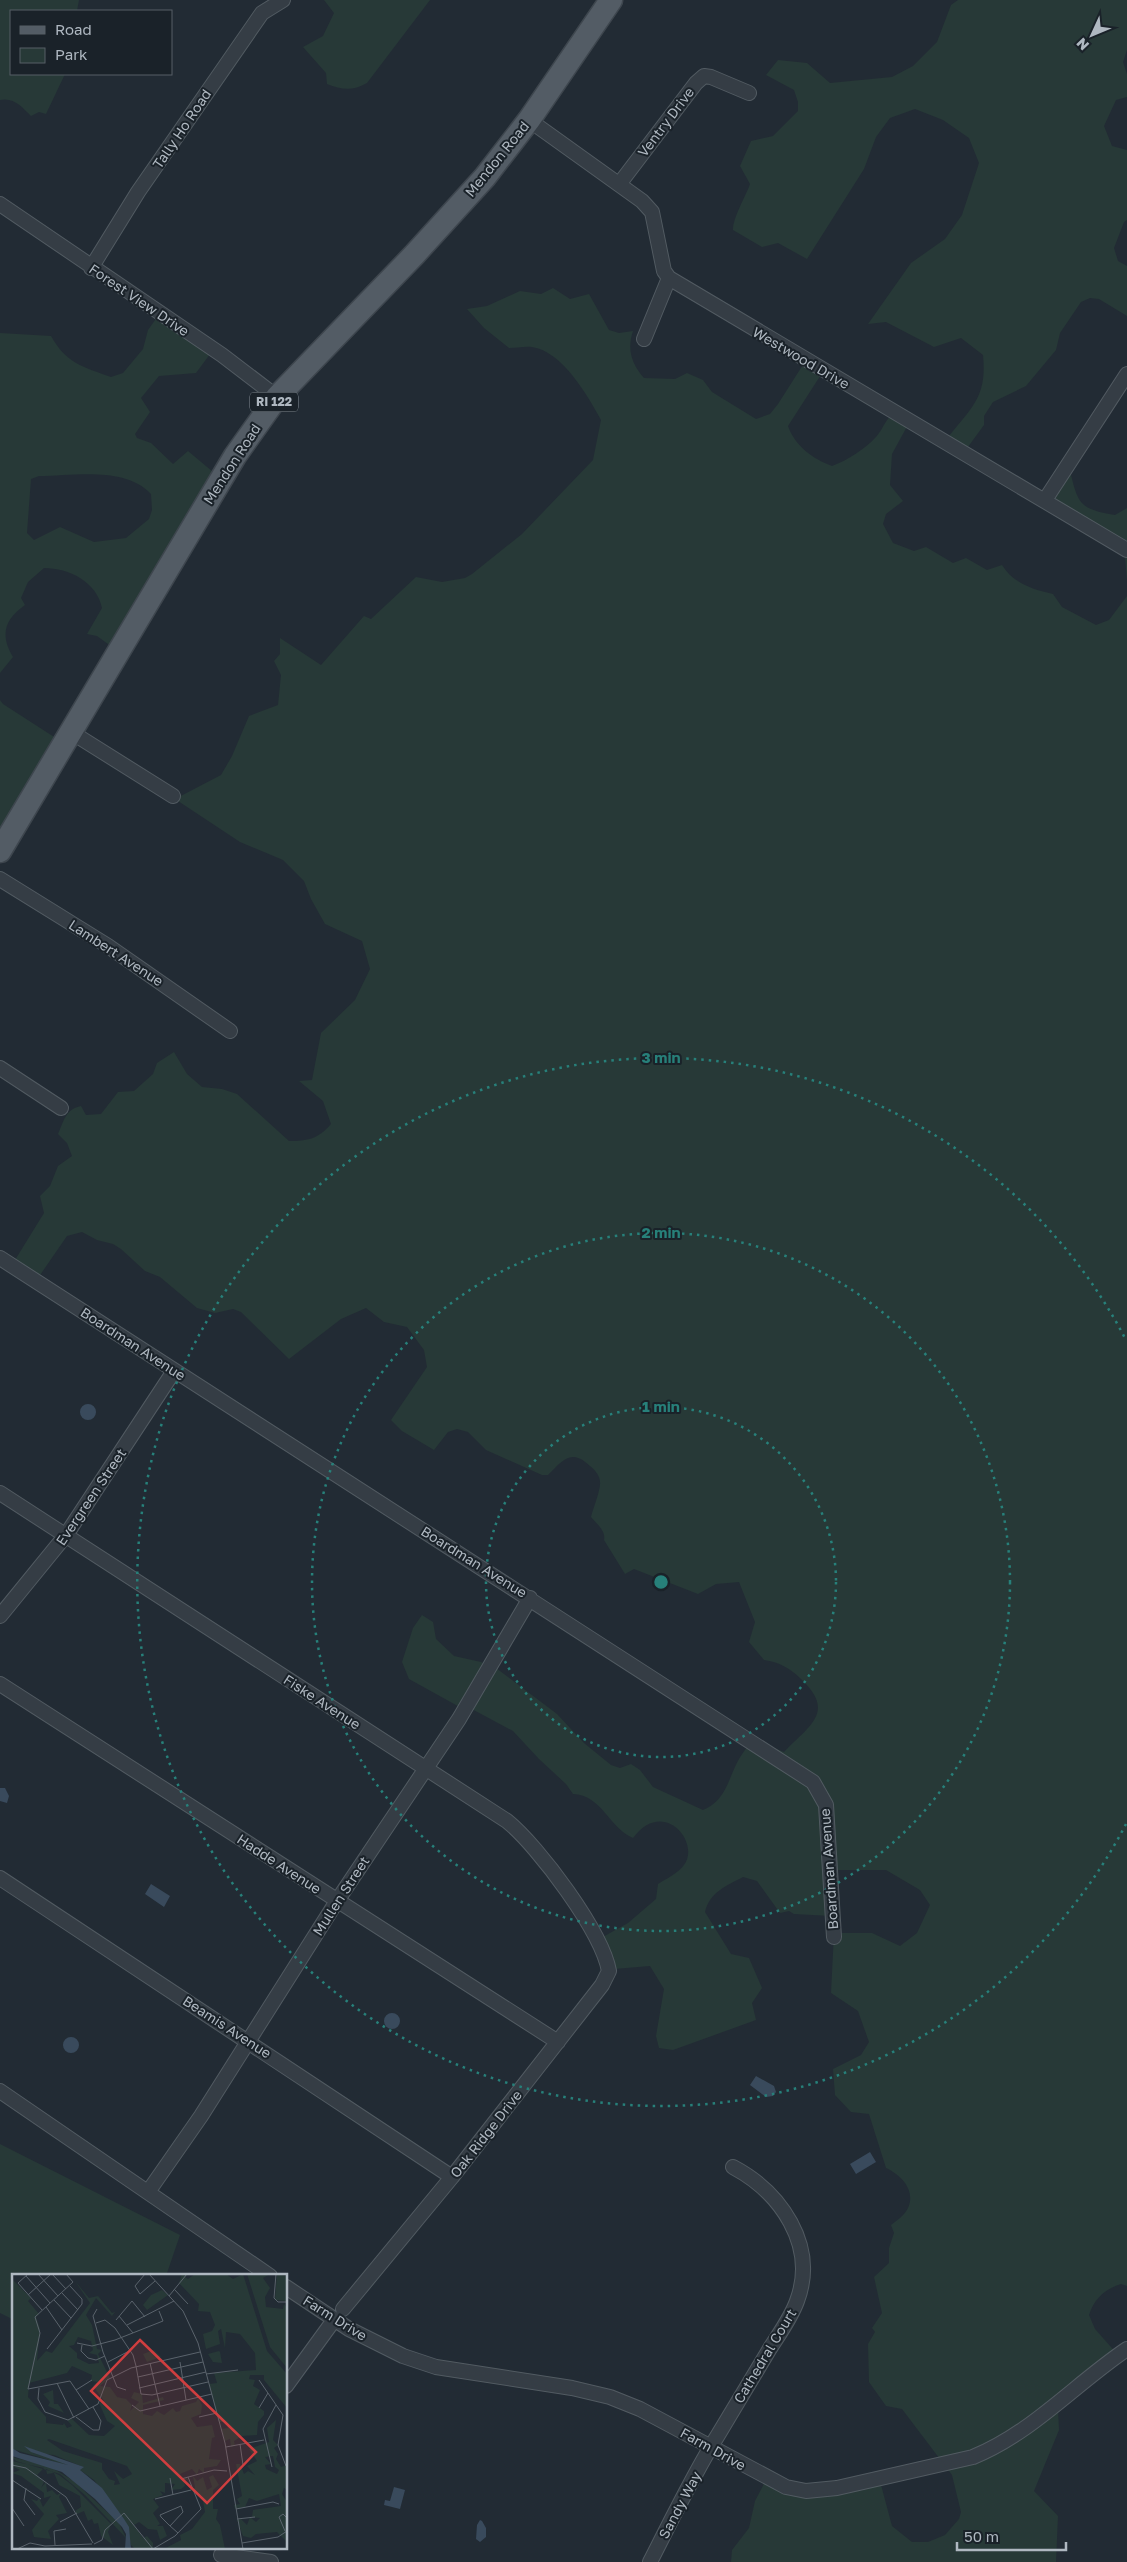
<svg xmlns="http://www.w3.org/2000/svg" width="1127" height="2562" font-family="'Golos Text',sans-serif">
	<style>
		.green { fill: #273937; fill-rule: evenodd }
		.water { fill: #394a5c }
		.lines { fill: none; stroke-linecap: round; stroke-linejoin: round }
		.street-casing { stroke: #525b62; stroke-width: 16 }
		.primary-casing { stroke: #3e464e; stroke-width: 25 }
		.street { stroke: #353d45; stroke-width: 14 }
		.primary { stroke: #535c65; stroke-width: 22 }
		.ring { fill: none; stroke: #27807a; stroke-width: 2.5; stroke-dasharray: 2.5 5 }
		.labels { text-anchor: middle; stroke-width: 4; stroke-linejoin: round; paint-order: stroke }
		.shield { fill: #1a2229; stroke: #828b93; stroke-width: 1 }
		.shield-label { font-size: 12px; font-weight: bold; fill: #afb8c1 }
		.street-label { font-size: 14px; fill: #afb8c1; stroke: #1a2229 }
		.inset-road { fill: none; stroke: #5a636c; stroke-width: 1 }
		.view { fill: #d03e3f; fill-opacity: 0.15; stroke: #d03e3f; stroke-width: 2.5 }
		.inset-edge { fill: none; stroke: #afb8c1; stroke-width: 2.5 }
		.centre { fill: #27807a; stroke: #1a2229; stroke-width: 2.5 }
		.ring-label { font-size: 15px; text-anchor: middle; font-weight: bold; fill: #27807a; stroke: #1a2229; stroke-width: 4; stroke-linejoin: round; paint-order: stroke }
	</style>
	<rect width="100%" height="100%" fill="#222b34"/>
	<path class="green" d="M0 0H79L77 11H11V74H65L46 114 39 112 31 116C22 107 14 97 0 100Z
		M324 0H430L367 83C353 91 342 90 327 84L326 73 303 47 323 36 334 13Z
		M958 0H1127V50L1123 62 1127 74V97L1116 100 1104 126 1112 146 1127 150V220L1124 222 1114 248 1118 261 1127 266V316L1099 299 1090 298 1081 302 1060 333 1056 350 1026 386 993 402 984 416V425L965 451 954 446 949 436C973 406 987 396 983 355L961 338 934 347 886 322 868 324 911 263 945 239 962 215 979 163 969 138 943 120 915 109 890 118 876 137 864 169 807 259 778 243 762 247 733 230C733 217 745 198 750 184L740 166 751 141 773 136 798 111V102L794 90 766 75 778 60 807 63 830 83 892 77 913 66 937 42 951 5Z
		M553 288 570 299 589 294 609 330 619 333 633 331C627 349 631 363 644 378L675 379 687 373 703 380 712 392 756 419 770 414 778 404 806 360 824 370 788 426C795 446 813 459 832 466 848 460 865 449 876 437 884 428 885 418 896 412L910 421 892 454 890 485 903 501 886 514 883 524 893 543 914 551 926 547 953 563 966 558 987 570 1002 565C1013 583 1033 590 1053 594L1062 607 1096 625 1109 620 1127 596V2286L1121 2284C1105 2289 1094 2299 1089 2315L1095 2329 1119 2356 1058 2409 1059 2430 1034 2491 1058 2516 1056 2562H731L732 2550 749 2528 755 2501 768 2476 798 2486 880 2481 892 2526 912 2542H928L945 2535 959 2519 961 2512 952 2475 902 2409 886 2406 869 2382 868 2344 875 2332 872 2328 882 2313 874 2277 889 2263V2248L894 2233 891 2225C896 2221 905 2215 908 2208 916 2190 901 2175 886 2168L869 2114 851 2112 835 2095 833 2069 861 2055 869 2042 858 2011 831 1993 834 1933H872L900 1946 917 1933 930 1905 920 1890 886 1870H834L831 1916 794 1914 789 1911 780 1913 757 1881 743 1877C726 1886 710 1892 705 1912L731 1954 749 1958 762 1988 752 2003 756 2020 673 2050 659 2048 656 2036 664 1989 650 1966 614 1969 601 1938 628 1923 656 1899 658 1884C666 1879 678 1873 684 1865 701 1842 663 1797 633 1838 609 1828 602 1795 573 1794L566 1784 539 1759 513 1731 470 1708 465 1710 409 1679 402 1662 413 1628 422 1615 433 1622 436 1639 454 1656 481 1662 496 1668 557 1714 584 1743 611 1765 620 1768 631 1764 640 1770 653 1787 703 1810C727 1800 728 1778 739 1759 743 1752 748 1746 753 1739L784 1752C810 1725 836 1712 801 1679 790 1668 779 1662 764 1660L749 1642 755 1622 739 1582 716 1584 698 1594 634 1569 625 1574 604 1540C606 1531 597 1524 591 1517 593 1509 601 1489 600 1482 600 1476 595 1470 590 1466 571 1448 563 1460 548 1475H542L486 1450 468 1432 457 1429 448 1432 434 1450 402 1431 391 1420 427 1367 424 1350 407 1327 384 1322 366 1308 341 1319 289 1359 241 1312 233 1309 215 1313 197 1308 160 1277 145 1271 121 1249 113 1244 97 1240 82 1232 67 1236 38 1278 15 1260 44 1213 40 1196 50 1186 58 1166 72 1156 67 1143 58 1134C64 1120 66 1109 81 1106L86 1115 101 1114 118 1092 134 1091 153 1074 157 1063 174 1052 187 1074 202 1087 222 1089 237 1094 289 1141C308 1141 318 1139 331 1124L323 1101 299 1081 312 1080 321 1033 355 1000 370 969 362 941 325 924 311 899 304 881 283 860 240 842 175 799 221 775 232 756 249 716 278 705 281 675 274 661 280 654V638L321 665 364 616 371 619 416 577 442 582 465 578 472 574 522 534 593 460 601 420C588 396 562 351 532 347 525 346 516 348 509 348L484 328 467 309 487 306 520 291 541 294Z
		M163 309 216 346 196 373 159 376 141 398 150 412 135 434 137 438 151 443 173 464 188 451 219 477 119 652 97 636 87 634 102 608C97 582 69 568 44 568L28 582 21 598 25 605C4 620 0 635 13 657L0 673V333L51 336C66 363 83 367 111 377L123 373 143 349 148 330ZM39 476C74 476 125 466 151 494L152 510 149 519 126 538 94 542 60 527 34 540 27 533 31 479Z
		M1069 467C1078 502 1077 509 1115 515L1127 508V580L1124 547 1050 498Z
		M0 700 3 704 65 744 0 853Z
		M0 2144 180 2235 166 2276H14V2320L0 2313Z"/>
	<path class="water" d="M80 1412a8 8 0 1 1 16 0a8 8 0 1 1-16 0Z
		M0 1788H5L9 1796 7 1803 0 1801Z
		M151 1884 170 1896 164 1907 145 1894Z
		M384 2021a8 8 0 1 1 16 0a8 8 0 1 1-16 0Z
		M63 2045a8 8 0 1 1 16 0a8 8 0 1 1-16 0Z
		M756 2076 774 2086 776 2092 773 2096 766 2097 750 2085Z
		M870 2152 876 2162 856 2174 850 2164Z
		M394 2487 405 2490 400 2509 384 2505 385 2500 390 2501Z
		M480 2520 482 2521 486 2528V2537L480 2542 476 2539 477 2525Z"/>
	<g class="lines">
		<defs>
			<path id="street" d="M529 120 642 201 652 212 664 271 669 278 1127 550
				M620 183 696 83 704 76 711 77 749 93
				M0 204 222 355 277 397
				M91 268 138 192 262 13 283 0
				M644 339 669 278
				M1045 500 1127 374
				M71 732 173 796
				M0 879 108 946 230 1031
				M0 1068 61 1108
				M0 1258 813 1782 826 1805 834 1937
				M0 1493 507 1821C539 1847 602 1932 609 1971L602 1985 452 2177 343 2309
				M0 1616 66 1535 174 1371
				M0 1684 558 2042
				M0 1878 452 2177
				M0 2091 270 2276
				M148 2192 201 2116 337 1901 459 1719 530 1598
				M286 2287 349 2329 403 2356 436 2367 572 2388 610 2397 640 2409 786 2487 806 2491 837 2488 973 2457C1032 2433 1075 2384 1127 2349
				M286 2386 334 2320
				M221 2555 271 2562
				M650 2562C672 2519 693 2475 718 2435 735 2407 752 2378 769 2350 779 2334 791 2318 797 2301 818 2245 780 2192 733 2167"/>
			<path id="primary" d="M0 851 235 456 277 397 415 254 485 177 529 120 611 0"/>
		</defs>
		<use href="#street" class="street-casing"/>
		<use href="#primary" class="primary-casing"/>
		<use href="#street" class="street"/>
		<use href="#primary" class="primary"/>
	</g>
	<g class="ring">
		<circle cx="661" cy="1582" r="175"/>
		<circle cx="661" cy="1582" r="349"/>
		<path d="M1126 1824A524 524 0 1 1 1126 1340"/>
	</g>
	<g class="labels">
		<rect class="shield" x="250" y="392.5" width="48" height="19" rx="4"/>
		<g class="shield-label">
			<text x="274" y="406">RI 122</text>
		</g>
		<g class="street-label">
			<text transform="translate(666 122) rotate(-53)" y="5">Ventry Drive</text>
			<text transform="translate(182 129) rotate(-56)" y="5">Tally Ho Road</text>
			<text transform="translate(497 159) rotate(-51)" y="5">Mendon Road</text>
			<text transform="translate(139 300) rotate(34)" y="5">Forest View Drive</text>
			<text transform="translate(801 358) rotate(30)" y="5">Westwood Drive</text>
			<text transform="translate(232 464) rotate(-57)" y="5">Mendon Road</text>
			<text transform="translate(116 953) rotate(33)" y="5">Lambert Avenue</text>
			<text transform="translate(133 1344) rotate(33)" y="5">Boardman Avenue</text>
			<text transform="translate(91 1497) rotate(-56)" y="5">Evergreen Street</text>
			<text transform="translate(474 1562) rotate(32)" y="5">Boardman Avenue</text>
			<text transform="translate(322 1702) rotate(33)" y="5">Fiske Avenue</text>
			<text transform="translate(279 1864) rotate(33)" y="5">Hadde Avenue</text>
			<text transform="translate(829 1869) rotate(-94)" y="5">Boardman Avenue</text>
			<text transform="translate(341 1896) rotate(-57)" y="5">Mullen Street</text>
			<text transform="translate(227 2027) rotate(33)" y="5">Beamis Avenue</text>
			<text transform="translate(486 2134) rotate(-52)" y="5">Oak Ridge Drive</text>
			<text transform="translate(335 2318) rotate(32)" y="5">Farm Drive</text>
			<text transform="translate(765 2356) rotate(-59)" y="5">Cathedral Court</text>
			<text transform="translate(713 2449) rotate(29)" y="5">Farm Drive</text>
			<text transform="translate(680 2505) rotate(-62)" y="5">Sandy Way</text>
		</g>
	</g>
	<g transform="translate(12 2274)">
		<rect width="275" height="275" fill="#222b34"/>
		<path d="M170 0H175L173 3 176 5 183 0H214L221 5 231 0 255 77 275 100V134L252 106V101H238L237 105 243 106 241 112 248 116 242 130 252 137V141L246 148 245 161 230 162 222 167 223 172 219 173 218 165 213 167 209 155 216 154 213 148H207L197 110 205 109 202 99 244 96 243 79 228 60 214 58 213 74 209 55 206 57 208 70 194 75 191 60 200 57 203 51 198 38 186 37 187 30 167 9ZM235 0H258L251 4 258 14 253 23 254 33 271 35 272 30 275 34V94L258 73ZM265 0 275 2V27L263 26ZM0 5 19 24 16 27 27 40 24 43 28 55 25 87 34 77 40 79 78 29 63 7 77 24 86 22 100 39 103 38 100 42 84 24 74 41 80 51 85 75 90 76 86 80 98 104 88 112 98 113 105 123 114 125 120 131 118 137 127 128 119 124 122 118 130 120 131 129 151 123 152 126 131 131V140L140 142 145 137 152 141 161 134 164 138 168 137 170 132 184 128 186 124 190 131 189 140 179 144 185 153 200 151 203 163 200 164 197 185 209 186 205 192 192 194V199L187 195 185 201 180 195 168 200 170 205 175 204 176 206H172L173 212 169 215 159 216 163 210 153 209V219L148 217 151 221 141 225 147 233 141 239 148 250 145 252H151L155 262 148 266 145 256 136 255 127 248 122 251 131 264 135 262 141 269V275H123L119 271 113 247 82 206 68 196 71 193 42 181 21 179 48 186 57 192 0 175ZM66 63 79 67 81 76 77 79 85 81 87 89 77 90 65 84V79L57 72 62 71ZM60 92 80 101 79 107 85 108 81 112 92 127 87 129 95 147 103 152 92 162 77 161 60 145 55 146 60 152 55 154 52 149 51 151 34 149V143L16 123 17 109 55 99ZM37 165 115 192 120 200 111 205 102 197 108 210 102 211 103 207 97 205 90 195V189L51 177 35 166ZM150 16 156 21 135 36 131 31 139 21ZM142 76 149 83 135 88 131 80ZM207 77 208 78 210 89 201 88 196 80ZM41 116 42 130H46L52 139 36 132 38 128 31 120ZM264 146 261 166 266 171 262 174 266 180 264 185 269 193 275 191V216L272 214 270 220 275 228V268L265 258 244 260 239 264 231 262 225 246 229 245 235 251 238 243 244 248 248 244 240 243 241 236 269 232 267 220 245 227 237 224 233 233 223 235 222 231 228 230 225 225 230 222 224 190H228L232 200 236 197 243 201 235 192 245 187 237 175 257 168 255 154ZM261 182 263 193 267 196 265 200 254 195 253 191 259 190 253 183ZM0 183 37 192 60 206 58 202 72 207 83 220 65 210 107 249 114 264 73 221 48 200 4 187ZM0 187 32 194 25 201 32 208 29 214 34 208 35 218 40 216 45 221 49 219 47 223 55 239 44 241 47 245 36 257 39 265 22 263 20 256 32 240 19 225 25 227 27 224 31 233 39 222 32 224V219L9 202 0 199 8 196 0 192ZM34 195 47 201 60 211 99 250 96 258 101 271 89 262 86 249 82 250 80 245 76 247 72 237 65 240 63 237 69 233 68 222 47 211 42 199 35 200ZM201 201 207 211 201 216V235H206L204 245 208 251 213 275H152L169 266 168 261 180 255 193 238 190 222 178 216 183 214 181 202 185 207 191 203 195 216 200 213 197 203Z" fill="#273937" fill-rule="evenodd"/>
		<path d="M12 172 72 193 68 196 90 214 112 245 117 253 119 275H113L114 260 110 253 83 225 50 198 0 182V174L8 179 56 191 19 178Z" fill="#394a5c"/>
		<path class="inset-road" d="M16 0 6 9 30 36M26 0 46 22M40 0 54 15M54 0 61 8 23 43 28 59 16 115 58 107 77 135M133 0 123 12 128 20 143 7M137 0 171 37 186 69 213 169 231 275M264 0 262 24 266 28H275M14 2 38 29M162 15 176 30M50 19 66 36M16 21 39 0M157 22 175 0M42 26 59 44M34 33 50 56M85 35 81 42 91 78 105 113 114 116M107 42 121 59M104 46 120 27 133 43M84 49 93 46 103 54 121 81 124 92M115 51 162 27M65 69 80 72 103 66 151 47 147 37M70 71 69 77 76 84 84 86 93 82M35 75 70 30V25L58 12M96 88 119 76M168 88 174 126M138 89 148 132M124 92 129 120 140 121 196 108M194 100 226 96M126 103 191 88M247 106 271 141 266 171 274 192M45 109 62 144M27 114 26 125 33 138 56 146 86 130 95 106 119 94 188 78M127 114 194 98M64 116 80 106M120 131 128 137 200 120M247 134 256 119M64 143 81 156H87L89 147 81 133M187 143 205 139M228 170 231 191M214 173 252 166M0 191 14 194 54 223 81 269M260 193 251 155 264 131M158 204 161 221M169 205 202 196 215 197M0 206 29 225M14 214 12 226 23 241M143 225 179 216M0 234 12 252M224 235 261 228 267 230M225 245 243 243M48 248 65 239M158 252 171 238 169 232 148 241 149 243 157 251 166 259M273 257 267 243 271 240 275 244M230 269 266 263 275 257M82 270 90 266 93 256 112 239 141 275M43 271 42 257 54 255M5 275 18 269 33 272 80 270M141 275 163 262 189 235 176 203"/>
		<path class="view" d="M128 66 244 178 195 229 79 117Z"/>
		<rect width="275" height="275" class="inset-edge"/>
	</g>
	<circle cx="661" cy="1582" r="8" class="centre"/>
	<g class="ring-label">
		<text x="661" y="1063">3 min</text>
		<text x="661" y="1238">2 min</text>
		<text x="661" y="1412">1 min</text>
	</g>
	<rect x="10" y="10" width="162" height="65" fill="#1a2229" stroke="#565e66"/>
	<rect x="20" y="26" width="25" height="8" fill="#535c65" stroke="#565e66"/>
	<text x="55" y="35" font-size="15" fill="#afb8c1">Road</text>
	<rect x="20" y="48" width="25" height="15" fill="#273937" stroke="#565e66"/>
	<text x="55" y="60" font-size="15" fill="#afb8c1">Park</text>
	<g transform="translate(1092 35) rotate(226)" stroke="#1a2229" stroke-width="4" paint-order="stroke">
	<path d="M0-4L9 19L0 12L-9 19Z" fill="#afb8c1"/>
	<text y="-8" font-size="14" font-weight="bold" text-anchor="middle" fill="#afb8c1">N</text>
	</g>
	<path d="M957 2542v8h109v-8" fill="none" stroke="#afb8c1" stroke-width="2.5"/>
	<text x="964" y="2542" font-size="15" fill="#afb8c1" stroke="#1a2229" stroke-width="4" paint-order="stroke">50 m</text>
</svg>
